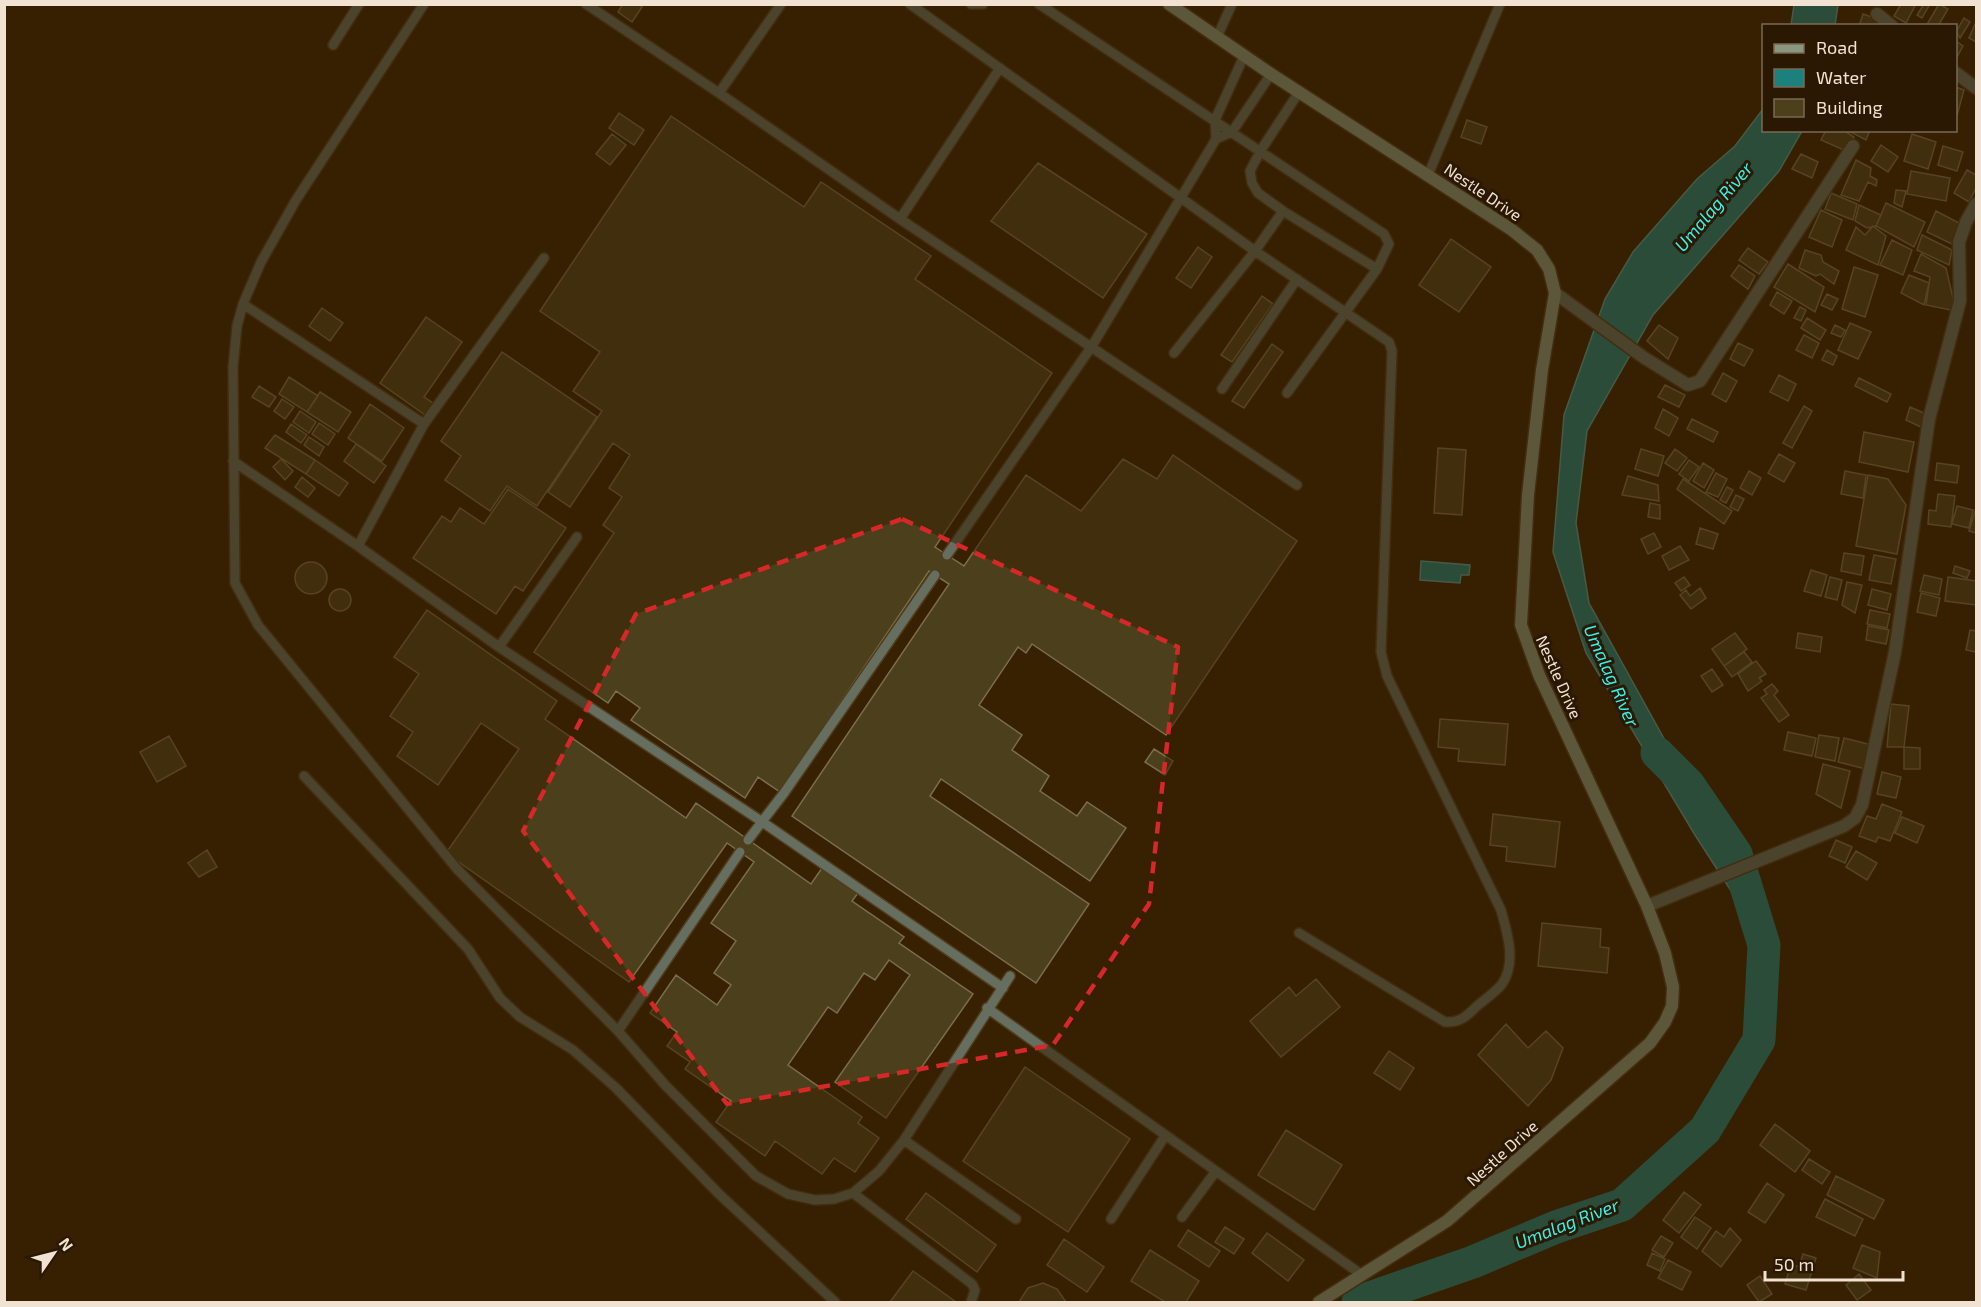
<svg xmlns="http://www.w3.org/2000/svg" width="1981" height="1307" font-family="'Exo 2',sans-serif">
	<style>
		.water { fill: #1c817d; stroke: #5c9e96; stroke-width: 1.5 }
		.lines { fill: none; stroke-linecap: round; stroke-linejoin: round }
		.river { stroke: #1c817d; stroke-width: 33 }
		.building { fill: #4c3f1b; stroke: #7b6e48; stroke-width: 1.5 }
		.lane-casing { stroke: #513c1e; stroke-width: 12 }
		.street-casing { stroke: #513c1e; stroke-width: 15 }
		.secondary-casing { stroke: #513c1e; stroke-width: 15 }
		.lane { stroke: #666e5f; stroke-width: 9 }
		.street { stroke: #666e5f; stroke-width: 12 }
		.secondary { stroke: #8a977f; stroke-width: 12 }
		.marked { fill: none; stroke: #d62828; stroke-width: 4.5; stroke-dasharray: 12 8; stroke-linejoin: round }
		.labels { text-anchor: middle; stroke-width: 6; stroke-linejoin: round; paint-order: stroke }
		.street-label { font-size: 16px; fill: #f1e2d1; stroke: #2a1803 }
		.water-label { font-size: 18px; font-style: italic; fill: #37f1e9; stroke: #2a1803 }
	</style>
	<rect width="100%" height="100%" fill="#372101"/>
	<path class="water" d="M1794 5H1838L1835 25H1791Z
		M1763 109 1764 130 1802 131 1779 171 1653 315 1587 431 1576 523 1589 603 1714 829 1757 931 1695 835 1586 653 1553 552 1564 415 1605 299 1633 252 1697 179 1735 146Z
		M1421 561 1470 565 1469 575H1461L1460 583 1420 580Z"/>
	<g class="lines">
		<path class="river" d="M1358 1302 1473 1262 1556 1227 1622 1205 1705 1130 1759 1040 1764 945 1736 854 1689 785 1657 753"/>
	</g>
	<path class="building" d="M623 4H639L642 7 632 22 618 12Z
		M1901 4H1916L1906 23 1894 16Z
		M1924 4H1930L1922 18 1917 15Z
		M1939 4 1948 9 1938 26H1926Z
		M1863 14 1883 21 1882 26H1859Z
		M1964 18 1970 22 1960 38 1956 32Z
		M1976 22V42L1969 38Z
		M1956 41 1963 46 1956 59Z
		M1956 87 1964 90 1956 119Z
		M619 113 644 130 634 145 609 128Z
		M671 116 804 207 821 182 931 256 915 279 1052 373 935 547 947 555 964 566 1026 475 1081 511 1123 459 1157 479 1173 455 1297 541 1166 735 1032 644 1026 653 1018 647 979 705 1022 735 1012 750 1049 776 1040 791 1077 816 1087 802 1126 828 1090 881 941 779 930 796 1089 904 1036 983 792 816 949 584 935 575 929 571 780 792 758 777 745 798 631 720 640 708 616 691 608 703 534 652 614 533 603 525 622 497 609 488 630 455 613 443 570 507 548 492 602 411 573 391 600 352 540 311Z
		M1467 120 1487 127 1481 144 1461 137Z
		M1826 130H1843L1854 137 1846 151 1821 140Z
		M1847 130H1870L1866 140Z
		M612 134 626 145 610 165 596 154Z
		M1912 134 1936 142 1928 169 1904 161Z
		M1881 145 1898 157 1888 172 1871 161Z
		M1943 146 1963 152 1957 171 1938 165Z
		M1801 154 1818 162 1812 178 1792 169Z
		M1856 160 1871 168 1870 176 1877 180 1876 186 1868 182 1859 201 1841 195Z
		M1038 163 1147 234 1103 298 991 221Z
		M1967 170 1976 175V188L1969 202 1954 193Z
		M1911 171 1950 178 1946 201 1907 194Z
		M1896 190 1906 191 1902 207 1894 203Z
		M1831 193 1857 204 1853 220 1825 209Z
		M1886 203 1925 222 1914 247 1876 226Z
		M1859 205 1881 215 1876 226 1867 228 1855 221Z
		M1821 210 1842 220 1832 247 1809 237Z
		M1936 211 1963 225 1954 245 1927 232Z
		M1873 226 1886 236 1878 265 1846 250 1856 227 1865 235Z
		M1922 235 1952 250 1949 265 1917 250Z
		M1451 239 1491 267 1459 312 1419 285Z
		M1892 240 1912 250 1903 275 1880 265Z
		M1198 247 1212 257 1191 288 1176 278Z
		M1748 248 1768 262 1759 274 1739 260Z
		M1805 250 1821 255 1823 262 1839 271 1834 284 1820 274 1816 276 1799 268Z
		M1921 254 1946 268 1956 311 1926 305 1930 277 1914 271Z
		M1788 264 1824 287 1815 312 1774 287Z
		M1739 265 1755 276 1748 289 1731 276Z
		M1854 267 1878 275 1865 317 1842 309Z
		M1909 275 1929 283 1924 305 1901 293Z
		M1777 292 1792 301 1784 314 1770 305Z
		M1827 294 1838 299 1832 310 1821 305Z
		M1262 296 1273 304 1232 362 1221 355Z
		M1800 307 1806 310 1801 321 1794 318Z
		M322 308 343 323 330 341 309 326Z
		M426 317 462 342 424 397 433 403 425 415 380 383Z
		M1807 318 1826 330 1820 340 1801 328Z
		M1850 323 1871 332 1858 359 1838 350Z
		M1659 325 1678 338 1668 359 1647 341Z
		M1835 325 1845 330 1841 337 1831 333Z
		M1804 335 1819 343 1812 358 1796 350Z
		M1738 343 1753 350 1744 366 1730 359Z
		M1272 344 1283 352 1244 408 1232 401Z
		M1827 350 1837 356 1833 365 1822 360Z
		M502 352 597 417 537 506 507 486 490 511 445 480 461 456 441 441Z
		M1723 373 1737 381 1726 402 1712 394Z
		M1779 375 1796 384 1788 401 1770 392Z
		M289 377 318 396 307 412 279 394Z
		M1859 378 1891 394 1887 402 1855 386Z
		M1665 385 1685 395 1679 407 1658 397Z
		M259 386 276 397 269 407 252 397Z
		M320 392 351 412 338 432 307 412Z
		M282 399 294 407 285 419 274 411Z
		M370 404 404 428 382 461 348 438Z
		M1804 406 1812 411 1792 448 1783 443Z
		M1910 407 1926 414 1923 428 1906 420Z
		M1663 409 1678 418 1669 436 1655 428Z
		M300 411 316 422 309 433 293 422Z
		M1692 419 1718 432 1713 442 1687 429Z
		M319 423 335 434 328 445 312 434Z
		M291 424 307 435 301 443 286 432Z
		M1864 432 1914 442 1908 472 1859 462Z
		M275 435 315 460 306 474 265 448Z
		M309 437 324 447 319 456 304 445Z
		M356 444 386 466 374 483 344 461Z
		M1438 448 1466 450 1462 515 1434 513Z
		M1641 449 1664 456 1658 476 1635 469Z
		M1675 449 1687 458 1677 471 1665 463Z
		M1779 454 1795 463 1784 482 1768 473Z
		M281 459 293 471 285 480 273 467Z
		M315 460 348 483 339 496 306 474Z
		M1689 460 1699 467 1689 481 1679 474Z
		M1703 463 1714 470 1704 488 1693 481Z
		M1937 463 1959 466 1957 483 1935 480Z
		M1749 471 1761 478 1752 495 1740 488Z
		M1845 471 1866 475 1863 498 1841 494Z
		M1716 473 1727 479 1718 497 1706 492Z
		M1868 475 1888 479 1906 505 1897 554 1856 546Z
		M1628 476 1658 485 1659 501 1622 495Z
		M302 477 315 488 308 497 295 487Z
		M1683 479 1732 511 1724 524 1677 489Z
		M1727 487 1733 490 1726 503 1720 500Z
		M508 489 566 528 523 591 515 586 496 614 413 558 442 516 451 522 460 508 484 524Z
		M1938 494 1955 496 1951 527 1928 524 1929 510 1936 511Z
		M1736 495 1744 499 1738 511 1730 507Z
		M1650 503 1660 505V519L1648 517Z
		M1957 506 1973 510 1969 528 1952 524Z
		M1976 508V533L1969 531Z
		M1700 528 1718 534 1713 549 1696 544Z
		M1654 533 1661 547 1648 554 1641 539Z
		M1680 546 1689 560 1669 570 1662 556Z
		M1844 553 1864 556 1861 575 1841 571Z
		M1874 555 1896 559 1891 584 1869 580Z
		M295 578a16 16 0 1 1 32 0a16 16 0 1 1-32 0Z
		M1955 566 1970 571 1967 578 1953 573Z
		M1811 570 1827 575 1821 596 1804 591Z
		M1924 575 1942 579 1939 595 1920 591Z
		M1684 577 1690 585 1681 591 1675 583Z
		M1830 577 1842 580 1837 600 1825 597Z
		M1948 577 1976 581V605L1945 601Z
		M1847 582 1862 585 1855 613 1842 605Z
		M1700 588 1706 598 1691 609 1680 595 1686 590 1690 596Z
		M329 600a11 11 0 1 1 22 0a11 11 0 1 1-22 0Z
		M1872 589 1891 594 1887 610 1868 605Z
		M1921 593 1940 598 1936 616 1917 612Z
		M427 610 557 701 545 719 686 818 696 803 811 884 822 868 858 893 852 901 904 937 899 943 973 994 886 1118 835 1082 910 975 889 960 875 980 864 973 837 1013 828 1007 788 1065 862 1117 858 1123 879 1138 855 1172 834 1158 822 1174 775 1141 765 1156 716 1122 731 1101 685 1069 690 1062 667 1046 677 1032 650 1013 676 975 717 1005 731 985 714 973 736 941 711 923 754 862 727 843 629 982 446 853 519 749 481 723 438 785 397 756 413 732 390 716 419 674 394 657Z
		M1870 610 1890 614 1887 628 1867 624Z
		M1868 626 1889 630 1886 644 1866 640Z
		M1970 630 1976 631V652L1966 650Z
		M1735 633 1747 649 1724 666 1712 649Z
		M1798 633 1822 637 1820 652 1796 648Z
		M1744 652 1752 662 1732 677 1724 666Z
		M1756 661 1766 674 1759 678 1762 681 1748 691 1738 674Z
		M1712 669 1723 685 1712 692 1701 676Z
		M1772 684 1778 691 1774 695 1789 715 1779 722 1761 698 1767 694 1764 690Z
		M1891 704 1909 706 1904 747H1887Z
		M1440 719 1508 724 1505 765 1458 761 1459 749 1438 747Z
		M1788 732 1816 738 1812 756 1784 750Z
		M1819 735 1839 738 1835 761 1815 757Z
		M169 736 186 766 157 782 140 752Z
		M1844 738 1872 745 1866 769 1838 762Z
		M1904 747 1920 748V769H1904Z
		M1154 749 1173 761 1165 775 1145 762Z
		M1823 764 1850 771 1841 808 1816 794Z
		M1882 772 1901 777 1896 798 1877 794Z
		M1882 804 1902 812 1890 841 1878 837 1876 842 1859 836 1867 816 1876 819Z
		M1493 814 1560 822 1555 867 1506 861 1507 847 1490 845Z
		M1902 817 1924 826 1917 843 1895 833Z
		M1836 840 1852 847 1845 863 1829 856Z
		M207 850 217 867 199 877 188 863Z
		M1856 851 1877 863 1867 880 1846 867Z
		M1542 923 1601 929 1600 947 1609 948 1607 973 1538 966Z
		M1316 979 1340 1007 1281 1057 1250 1021 1289 987 1296 996Z
		M1506 1024 1528 1048 1546 1031 1563 1048 1551 1080 1528 1106 1478 1055Z
		M1389 1051 1414 1068 1400 1090 1374 1073Z
		M1025 1067 1130 1139 1068 1232 963 1161Z
		M1775 1124 1810 1151 1795 1172 1760 1145Z
		M1286 1130 1342 1165 1314 1210 1258 1175Z
		M1809 1159 1830 1172 1822 1184 1802 1170Z
		M1836 1176 1884 1200 1874 1219 1827 1195Z
		M1767 1183 1784 1195 1765 1223 1748 1212Z
		M1684 1192 1701 1205 1679 1233 1663 1220Z
		M926 1193 996 1245 977 1272 906 1219Z
		M1825 1199 1863 1219 1855 1236 1816 1217Z
		M1695 1217 1711 1228 1697 1249 1681 1237Z
		M1225 1227 1244 1239 1234 1254 1215 1242Z
		M1730 1228 1741 1240 1721 1267 1702 1251 1716 1231 1724 1237Z
		M1188 1230 1220 1251 1209 1267 1178 1246Z
		M1267 1233 1304 1260 1288 1281 1252 1253Z
		M1661 1236 1673 1243 1664 1257 1652 1250Z
		M1064 1239 1104 1267 1087 1292 1047 1265Z
		M1862 1245 1880 1252 1877 1278 1853 1268Z
		M1150 1250 1199 1281 1186 1302H1165L1131 1281Z
		M1652 1253 1665 1259 1660 1271 1647 1265Z
		M1803 1254 1816 1258 1806 1290 1785 1284 1791 1264 1799 1267Z
		M1668 1260 1691 1272 1682 1290 1658 1278Z
		M913 1271 956 1302H890Z
		M1859 1274 1871 1290 1857 1300 1846 1285Z
		M1760 1276 1772 1294 1759 1302 1747 1285Z
		M1043 1283 1057 1289 1066 1302H1019L1028 1288Z"/>
	<g class="lines">
		<defs>
			<path id="lane" d="M424 4 296 200 261 262 243 304 237 326 233 367 235 583 258 625 457 869 618 1031 666 1086 756 1176 788 1194 815 1200 834 1199 853 1193 879 1171 904 1140 1010 976
				M586 4 719 93 900 219 1297 485
				M910 4 1255 251 1389 342 1392 351 1381 652 1387 676 1501 910C1507 932 1517 962 1502 984 1496 992 1485 999 1477 1006 1467 1016 1460 1023 1445 1022L1299 933
				M971 4H983
				M1039 4 1384 234 1389 244 1377 269 1287 393
				M1217 37 1232 4
				M333 45 359 4
				M1244 56 1215 120 1216 139 1232 132 1271 74
				M1299 92 1261 150 1250 171 1252 183 1258 193 1283 211 1377 269
				M719 93 781 4
				M1428 175 1500 4
				M900 219 1000 68
				M243 304 424 424
				M1174 353 1255 251 1283 211
				M1222 389 1297 279
				M233 461 358 546 499 647 761 821 1003 988
				M358 546 424 424 544 258
				M947 555 1092 346 1216 139
				M499 647 577 537
				M304 776 468 949 500 998 520 1017 573 1050 616 1088 719 1194 835 1302
				M748 840 784 793 935 575
				M987 1008 1362 1275
				M618 1031 740 852
				M904 1140 1016 1219
				M853 1193 972 1284 975 1290 971 1302
				M1182 1217 1216 1171
				M1111 1219 1165 1136"/>
			<path id="street" d="M1877 14 1892 26
				M1956 73 1976 88
				M1555 293 1643 357 1688 385 1700 381 1853 146
				M1647 906 1844 826 1855 818 1862 805 1895 652 1929 419 1960 301 1959 242 1966 222 1976 204"/>
			<path id="secondary" d="M1169 4 1271 74 1512 230 1537 250 1549 269 1555 293 1542 370 1528 495 1521 625 1539 675 1647 906 1665 953 1673 987 1672 1006 1665 1022 1650 1043 1447 1221 1319 1302"/>
		</defs>
		<use href="#lane" class="lane-casing"/>
		<use href="#street" class="street-casing"/>
		<use href="#secondary" class="secondary-casing"/>
		<use href="#lane" class="lane"/>
		<use href="#street" class="street"/>
		<use href="#secondary" class="secondary"/>
	</g>
	<path d="M0 0H1981V1307H0ZM902 519 1178 647 1149 904 1053 1045 727 1104 523 831 636 614Z" fill="#372101" fill-opacity=".55" fill-rule="evenodd"/>
	<path class="marked" d="M902 519 1178 647 1149 904 1053 1045 727 1104 523 831 636 614Z"/>
	<g class="labels">
		<g class="street-label">
			<text transform="translate(1483 192) rotate(34)" y="6">Nestle Drive</text>
			<text transform="translate(1559 677) rotate(66)" y="6">Nestle Drive</text>
			<text transform="translate(1502 1153) rotate(-42)" y="6">Nestle Drive</text>
		</g>
		<g class="water-label">
			<text transform="translate(1714 207) rotate(-50)" y="6">Umalag River</text>
			<text transform="translate(1611 676) rotate(66)" y="6">Umalag River</text>
			<text transform="translate(1567 1224) rotate(-21)" y="6">Umalag River</text>
		</g>
	</g>
	<rect width="1981" height="1307" fill="none" stroke="#f1e2d1" stroke-width="12"/>
	<rect x="1762" y="24" width="195" height="108" fill="#2a1803" stroke="#7a6955" stroke-width="1.5"/>
	<rect x="1774" y="44" width="30" height="9" fill="#8a977f" stroke="#7a6955" stroke-width="1.5"/>
	<text x="1816" y="54" font-size="18" fill="#f1e2d1">Road</text>
	<rect x="1774" y="69" width="30" height="18" fill="#1c817d" stroke="#7a6955" stroke-width="1.5"/>
	<text x="1816" y="84" font-size="18" fill="#f1e2d1">Water</text>
	<rect x="1774" y="99" width="30" height="18" fill="#4c3f1b" stroke="#7a6955" stroke-width="1.5"/>
	<text x="1816" y="114" font-size="18" fill="#f1e2d1">Building</text>
	<g transform="translate(54 1253) rotate(55)" stroke="#2a1803" stroke-width="4.5" paint-order="stroke">
	<path d="M0-4.5L10 22L0 15L-10 22Z" fill="#f1e2d1"/>
	<text y="-9" font-size="16" font-weight="bold" text-anchor="middle" fill="#f1e2d1">N</text>
	</g>
	<path d="M1765 1271v9h138v-9" fill="none" stroke="#f1e2d1" stroke-width="3"/>
	<text x="1774" y="1271" font-size="18" fill="#f1e2d1" stroke="#2a1803" stroke-width="4.5" paint-order="stroke">50 m</text>
</svg>
